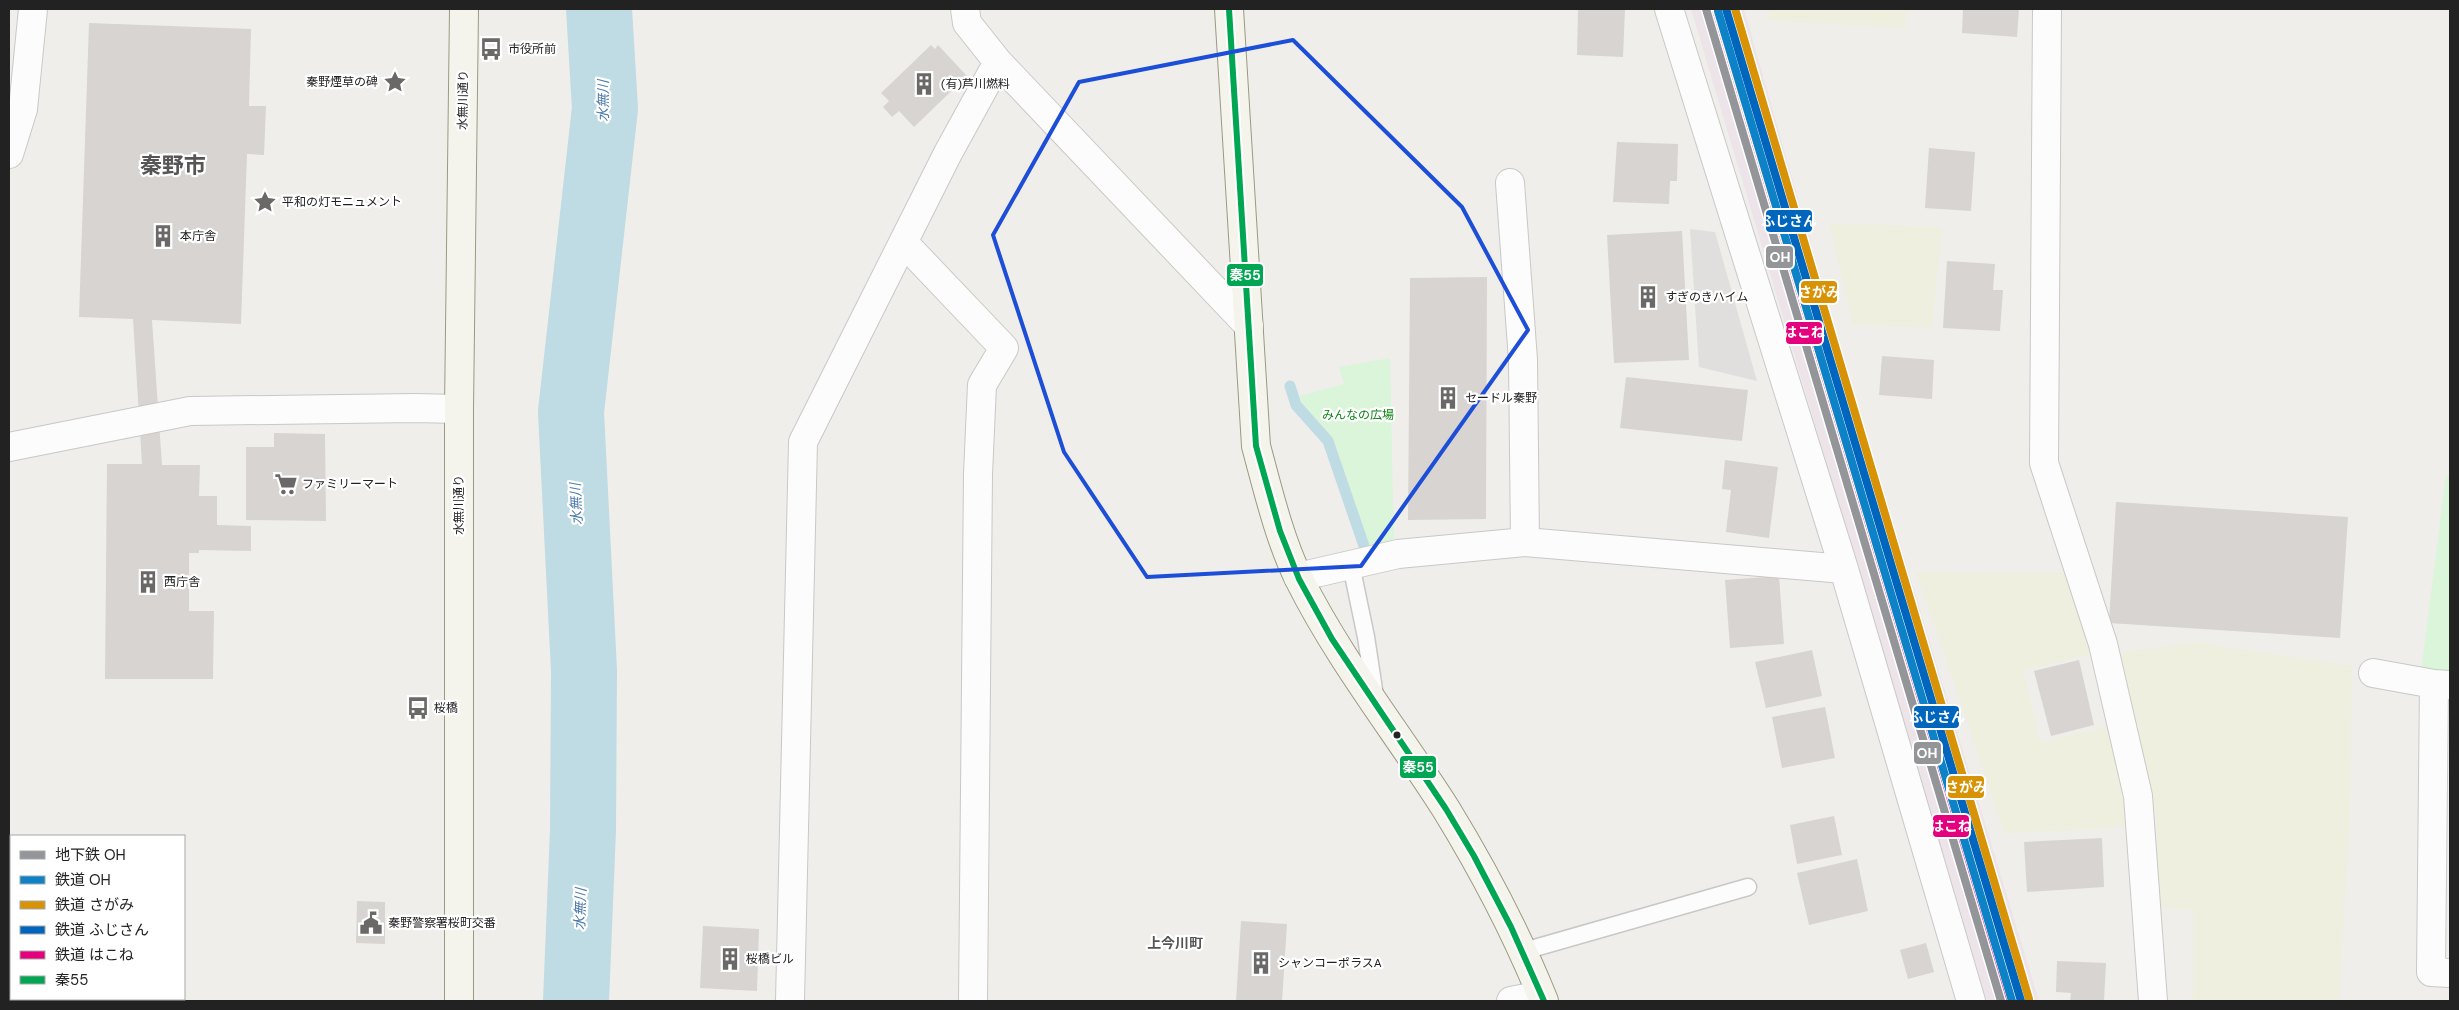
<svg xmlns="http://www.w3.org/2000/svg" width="2459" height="1010" font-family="'DM Sans','Noto Sans JP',sans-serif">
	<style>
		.industrial { fill: #ede4e9 }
		.farmland { fill: #efefdf }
		.park { fill: #daf5da }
		.parking { fill: #e0dfde }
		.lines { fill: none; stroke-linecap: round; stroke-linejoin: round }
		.stream { stroke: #bfdbe3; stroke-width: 11 }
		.river { stroke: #bfdbe3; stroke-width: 66 }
		.building { fill: #d7d4d2 }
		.lane-casing { stroke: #c9c8c7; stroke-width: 19 }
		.street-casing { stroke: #c9c8c7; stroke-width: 30 }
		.secondary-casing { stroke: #999a82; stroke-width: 30 }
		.lane { stroke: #fdfcfc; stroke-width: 16 }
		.street { stroke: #fdfcfc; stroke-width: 28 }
		.secondary { stroke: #f4f4ed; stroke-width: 28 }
		.bus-1-casing { stroke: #fff; stroke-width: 10 }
		.bus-1 { stroke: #00a651; stroke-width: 6 }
		.rail-1-casing { stroke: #fff; stroke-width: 11 }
		.rail-2-casing { stroke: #fff; stroke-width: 11 }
		.rail-3-casing { stroke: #fff; stroke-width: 11 }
		.rail-4-casing { stroke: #fff; stroke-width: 11 }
		.rail-1 { stroke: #0d82c7; stroke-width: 8 }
		.rail-2 { stroke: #d79205; stroke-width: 8 }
		.rail-3 { stroke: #0065bd; stroke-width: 8 }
		.rail-4 { stroke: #e5007d; stroke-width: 8 }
		.metro-1-casing { stroke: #fff; stroke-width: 11 }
		.metro-1 { stroke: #939598; stroke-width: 8 }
		.marked { fill: none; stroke: #1d4ed8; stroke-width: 4; stroke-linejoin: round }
		.bus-dot { fill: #222; stroke: #fff; stroke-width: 2 }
		.labels { text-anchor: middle; stroke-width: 4.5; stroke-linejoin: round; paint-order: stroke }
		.poi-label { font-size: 12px; fill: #222; stroke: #fff; text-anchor: start }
		.street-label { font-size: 12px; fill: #222; stroke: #fff }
		.park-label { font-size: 12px; fill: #0c8416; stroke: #fff }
		.water-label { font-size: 14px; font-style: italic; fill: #4a7aab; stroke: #fff }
		.neighbourhood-label { font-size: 14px; font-weight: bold; fill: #555; stroke: #fff }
		.town-label { font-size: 22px; font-weight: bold; fill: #555; stroke: #fff }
		.line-badge { stroke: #fff; stroke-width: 2 }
		.badge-label { font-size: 14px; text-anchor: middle; font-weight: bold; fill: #fff }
	</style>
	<rect width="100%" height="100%" fill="#f0eeeb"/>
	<path class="industrial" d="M1691 9H1744L1840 346 2039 1001H1987Z"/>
	<path class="farmland" d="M1767 9H1906L1905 28 1770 21Z
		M1829 223 1942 227 1932 328 1853 325Z
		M1916 572 2065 573 2092 654 2023 671 2040 743 2112 725 2129 827 2005 834Z
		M2196 642 2352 666 2350 816 2339 1001H2193V910L2157 908V817L2118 662 2123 652Z"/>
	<path class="park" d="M1390 358 1394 540 1369 546 1335 444 1320 423 1305 411 1299 396 1344 384 1339 367Z
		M2446 475 2450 476V673L2421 672Z"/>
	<path class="parking" d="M1690 229 1715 232 1757 381 1699 367Z
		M9 850H11V992H9Z"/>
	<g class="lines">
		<path class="stream" d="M1290 386 1296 405 1328 441 1364 546"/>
		<path class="river" d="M576 1001 583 830 584 671 571 412 605 108 599 9"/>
	</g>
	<path class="building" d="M1578 9H1625L1623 57 1577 55Z
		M1963 9H2019L2017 37 1962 33Z
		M89 23 251 29 249 106H266L264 155 247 154 241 324 152 320 162 465H200L199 496H217V525L251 526V551L199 550V553H189V611H214L213 679H105L107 464H142L133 319 79 317Z
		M931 45 935 49 938 45 967 76 914 127 899 111 892 117 883 107 889 101 881 93Z
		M1617 142 1678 144 1677 181H1670L1669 204 1613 202Z
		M1929 148 1975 152 1971 211 1925 208Z
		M1682 231 1689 360 1614 363 1607 235Z
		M1947 261 1995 264 1993 290H2003L2000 331 1943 328Z
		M1487 277 1486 519 1408 520 1410 278Z
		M1882 356 1934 360 1932 399 1879 395Z
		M1626 377 1748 390 1742 441 1620 428Z
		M274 433 325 434 326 521 246 520V447H274Z
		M1725 460 1778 467 1769 538 1726 532 1731 490 1722 489Z
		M2116 502 2348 517 2340 638 2109 623Z
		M1779 576 1784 644 1730 648 1725 580Z
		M1812 650 1822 696 1766 708 1755 662Z
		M2079 660 2094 725 2051 736 2034 671Z
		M1825 707 1835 758 1782 768 1772 717Z
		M1834 816 1842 855 1797 864 1790 825Z
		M2102 838 2104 887 2027 892 2024 842Z
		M1857 859 1868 911 1809 925 1797 873Z
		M357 901 385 902V944L356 943Z
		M1241 921 1287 924 1282 1001H1236Z
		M703 926 759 929 757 991 700 988Z
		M1926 943 1934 972 1908 979 1900 950Z
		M2057 961 2106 963 2104 1001H2070L2071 993 2056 992Z"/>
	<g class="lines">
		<defs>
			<path id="lane" d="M1351 565 1366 637 1375 696
				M1524 951 1748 887"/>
			<path id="street" d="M965 9 967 23 998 62 1249 326
				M1669 9 1844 569 1971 1001
				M2047 9 2044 463 2103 644 2138 796 2153 1001
				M9 154 23 109 33 9
				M1510 183 1523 360 1525 542
				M904 243 1004 348 982 385 978 474 973 1001
				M9 447 190 411 414 408 459 409
				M1298 577 1398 554 1525 542 1844 569
				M2373 673 2434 684
				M2450 685 2434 684 2431 972 2450 973
				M790 1001 803 442 948 153 998 62
				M1511 1001 1541 995"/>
			<path id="secondary" d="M1229 9 1256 446C1268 490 1279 538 1299 579 1340 661 1397 732 1446 809 1484 871 1517 934 1544 1001
				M459 1001V409L464 9"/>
		</defs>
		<use href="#lane" class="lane-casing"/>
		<use href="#street" class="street-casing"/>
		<use href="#secondary" class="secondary-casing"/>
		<use href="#lane" class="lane"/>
		<use href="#street" class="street"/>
		<use href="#secondary" class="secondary"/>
		<defs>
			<path id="bus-1" d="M1229 9 1256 446 1280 531 1299 579 1332 639 1446 809 1474 856 1511 927 1544 1001"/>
		</defs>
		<use href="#bus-1" class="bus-1-casing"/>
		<use href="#bus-1" class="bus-1"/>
		<defs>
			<path id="rail-1" d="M1718 11 2012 1001"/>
			<path id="rail-2" d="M1735 9 2029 999"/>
			<path id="rail-3" d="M1726 9 2021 1001"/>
			<path id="rail-4" d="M1709 14 2003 1001"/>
		</defs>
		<use href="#rail-1" class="rail-1-casing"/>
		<use href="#rail-2" class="rail-2-casing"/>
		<use href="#rail-3" class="rail-3-casing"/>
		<use href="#rail-4" class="rail-4-casing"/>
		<use href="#rail-1" class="rail-1"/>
		<use href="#rail-2" class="rail-2"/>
		<use href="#rail-3" class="rail-3"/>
		<use href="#rail-4" class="rail-4"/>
		<defs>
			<path id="metro-1" d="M1706 9 2001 1001"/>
		</defs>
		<use href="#metro-1" class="metro-1-casing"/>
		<use href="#metro-1" class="metro-1"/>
	</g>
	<path class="marked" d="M1293 40 1462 207 1528 330 1361 566 1147 577 1064 452 993 235 1079 82Z"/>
	<defs>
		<symbol id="bus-bare" viewBox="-9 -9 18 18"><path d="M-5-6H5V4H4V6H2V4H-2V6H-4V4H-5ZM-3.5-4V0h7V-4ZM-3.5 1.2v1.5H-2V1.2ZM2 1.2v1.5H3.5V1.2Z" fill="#6a6968" stroke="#fff" stroke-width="2.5" paint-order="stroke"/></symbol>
		<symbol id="sight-bare" viewBox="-9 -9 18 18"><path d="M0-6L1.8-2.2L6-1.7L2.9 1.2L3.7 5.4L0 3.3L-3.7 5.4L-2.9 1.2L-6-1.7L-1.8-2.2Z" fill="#6a6968" stroke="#fff" stroke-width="2.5" paint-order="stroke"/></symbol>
		<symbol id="building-bare" viewBox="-9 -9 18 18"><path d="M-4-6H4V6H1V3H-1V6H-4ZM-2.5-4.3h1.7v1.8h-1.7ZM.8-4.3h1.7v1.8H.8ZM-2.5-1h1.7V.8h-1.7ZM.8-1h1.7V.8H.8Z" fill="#6a6968" stroke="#fff" stroke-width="2.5" paint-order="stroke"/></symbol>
		<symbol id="supermarket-bare" viewBox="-9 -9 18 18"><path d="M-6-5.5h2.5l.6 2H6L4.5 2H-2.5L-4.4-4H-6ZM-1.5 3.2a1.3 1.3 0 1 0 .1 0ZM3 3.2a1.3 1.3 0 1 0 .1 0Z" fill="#6a6968" stroke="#fff" stroke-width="2.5" paint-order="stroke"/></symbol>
		<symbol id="civic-bare" viewBox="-9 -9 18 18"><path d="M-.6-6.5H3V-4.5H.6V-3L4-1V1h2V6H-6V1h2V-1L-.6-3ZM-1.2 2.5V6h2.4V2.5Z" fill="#6a6968" stroke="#fff" stroke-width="2.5" paint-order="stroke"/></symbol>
	</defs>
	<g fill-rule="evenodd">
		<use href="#bus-bare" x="475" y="33" width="32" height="32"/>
		<use href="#sight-bare" x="379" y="66" width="32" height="32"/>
		<use href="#building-bare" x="908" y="68" width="32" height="32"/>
		<use href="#sight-bare" x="249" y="186" width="32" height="32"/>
		<use href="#building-bare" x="147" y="220" width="32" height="32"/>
		<use href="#building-bare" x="1632" y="281" width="32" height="32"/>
		<use href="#building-bare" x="1432" y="382" width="32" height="32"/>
		<use href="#supermarket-bare" x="270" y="468" width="32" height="32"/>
		<use href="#building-bare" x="132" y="566" width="32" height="32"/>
		<use href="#bus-bare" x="402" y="692" width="32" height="32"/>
		<use href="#civic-bare" x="355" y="907" width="32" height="32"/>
		<use href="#building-bare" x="714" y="943" width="32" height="32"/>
		<use href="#building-bare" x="1245" y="947" width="32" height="32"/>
	</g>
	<circle class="bus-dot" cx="1397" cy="735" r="4.5"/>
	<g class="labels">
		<g class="poi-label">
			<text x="508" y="53">市役所前</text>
			<text x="378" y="86" text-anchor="end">秦野煙草の碑</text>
			<text x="941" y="88">(有)芦川燃料</text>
			<text x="282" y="206">平和の灯モニュメント</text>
			<text x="180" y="240">本庁舎</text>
			<text x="1665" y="301">すぎのきハイム</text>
			<text x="1465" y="402">セードル秦野</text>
			<text x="302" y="488">ファミリーマート</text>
			<text x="164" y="586">西庁舎</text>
			<text x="434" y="712">桜橋</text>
			<text x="388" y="927">秦野警察署桜町交番</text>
			<text x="746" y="963">桜橋ビル</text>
			<text x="1278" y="967">シャンコーポラスA</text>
		</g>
		<g class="street-label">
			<text transform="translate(463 100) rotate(-89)" y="4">水無川通り</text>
			<text transform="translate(459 505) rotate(-90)" y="4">水無川通り</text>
		</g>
		<g class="park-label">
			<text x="1358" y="419">みんなの広場</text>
		</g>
		<g class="water-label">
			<text transform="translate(603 101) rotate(-90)" y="5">水無川</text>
			<text transform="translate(576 504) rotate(-93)" y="5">水無川</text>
			<text transform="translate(580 909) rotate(-88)" y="5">水無川</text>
		</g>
		<g class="neighbourhood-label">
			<text x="1175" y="948">上今川町</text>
		</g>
		<g class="town-label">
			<text x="173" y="173">秦野市</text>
		</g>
	</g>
	<g class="line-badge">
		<rect x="1765" y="209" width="48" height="24" rx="5" fill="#0065bd"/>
		<rect x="1765" y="245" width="29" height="24" rx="5" fill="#939598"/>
		<rect x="1226" y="263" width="38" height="24" rx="5" fill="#00a651"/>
		<rect x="1800" y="280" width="38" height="24" rx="5" fill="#d79205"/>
		<rect x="1785" y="321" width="38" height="24" rx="5" fill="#e5007d"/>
		<rect x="1913" y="705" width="47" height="24" rx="5" fill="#0065bd"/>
		<rect x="1913" y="741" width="29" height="24" rx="5" fill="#939598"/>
		<rect x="1399" y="755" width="38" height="24" rx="5" fill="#00a651"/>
		<rect x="1947" y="775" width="38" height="24" rx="5" fill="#d79205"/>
		<rect x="1932" y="814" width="38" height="24" rx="5" fill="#e5007d"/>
	</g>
	<g class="badge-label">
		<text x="1789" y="226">ふじさん</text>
		<text x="1780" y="262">OH</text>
		<text x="1245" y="280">秦55</text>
		<text x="1819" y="297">さがみ</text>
		<text x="1804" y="337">はこね</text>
		<text x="1937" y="722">ふじさん</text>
		<text x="1927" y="758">OH</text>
		<text x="1418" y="772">秦55</text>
		<text x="1966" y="792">さがみ</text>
		<text x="1951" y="831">はこね</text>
	</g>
	<rect width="2459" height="1010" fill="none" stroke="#222222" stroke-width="20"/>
	<rect x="10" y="835" width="175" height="165" fill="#ffffff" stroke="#a7a7a7"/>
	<rect x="20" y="851" width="25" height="8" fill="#939598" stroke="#a7a7a7"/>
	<text x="55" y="860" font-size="15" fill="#222222">地下鉄 OH</text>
	<rect x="20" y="876" width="25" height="8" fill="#0d82c7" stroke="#a7a7a7"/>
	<text x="55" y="885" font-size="15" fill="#222222">鉄道 OH</text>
	<rect x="20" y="901" width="25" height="8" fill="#d79205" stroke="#a7a7a7"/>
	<text x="55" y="910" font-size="15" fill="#222222">鉄道 さがみ</text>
	<rect x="20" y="926" width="25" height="8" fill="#0065bd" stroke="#a7a7a7"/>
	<text x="55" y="935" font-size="15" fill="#222222">鉄道 ふじさん</text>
	<rect x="20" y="951" width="25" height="8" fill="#e5007d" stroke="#a7a7a7"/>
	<text x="55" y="960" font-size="15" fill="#222222">鉄道 はこね</text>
	<rect x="20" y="976" width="25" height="8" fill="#00a651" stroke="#a7a7a7"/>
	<text x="55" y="985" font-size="15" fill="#222222">秦55</text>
</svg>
